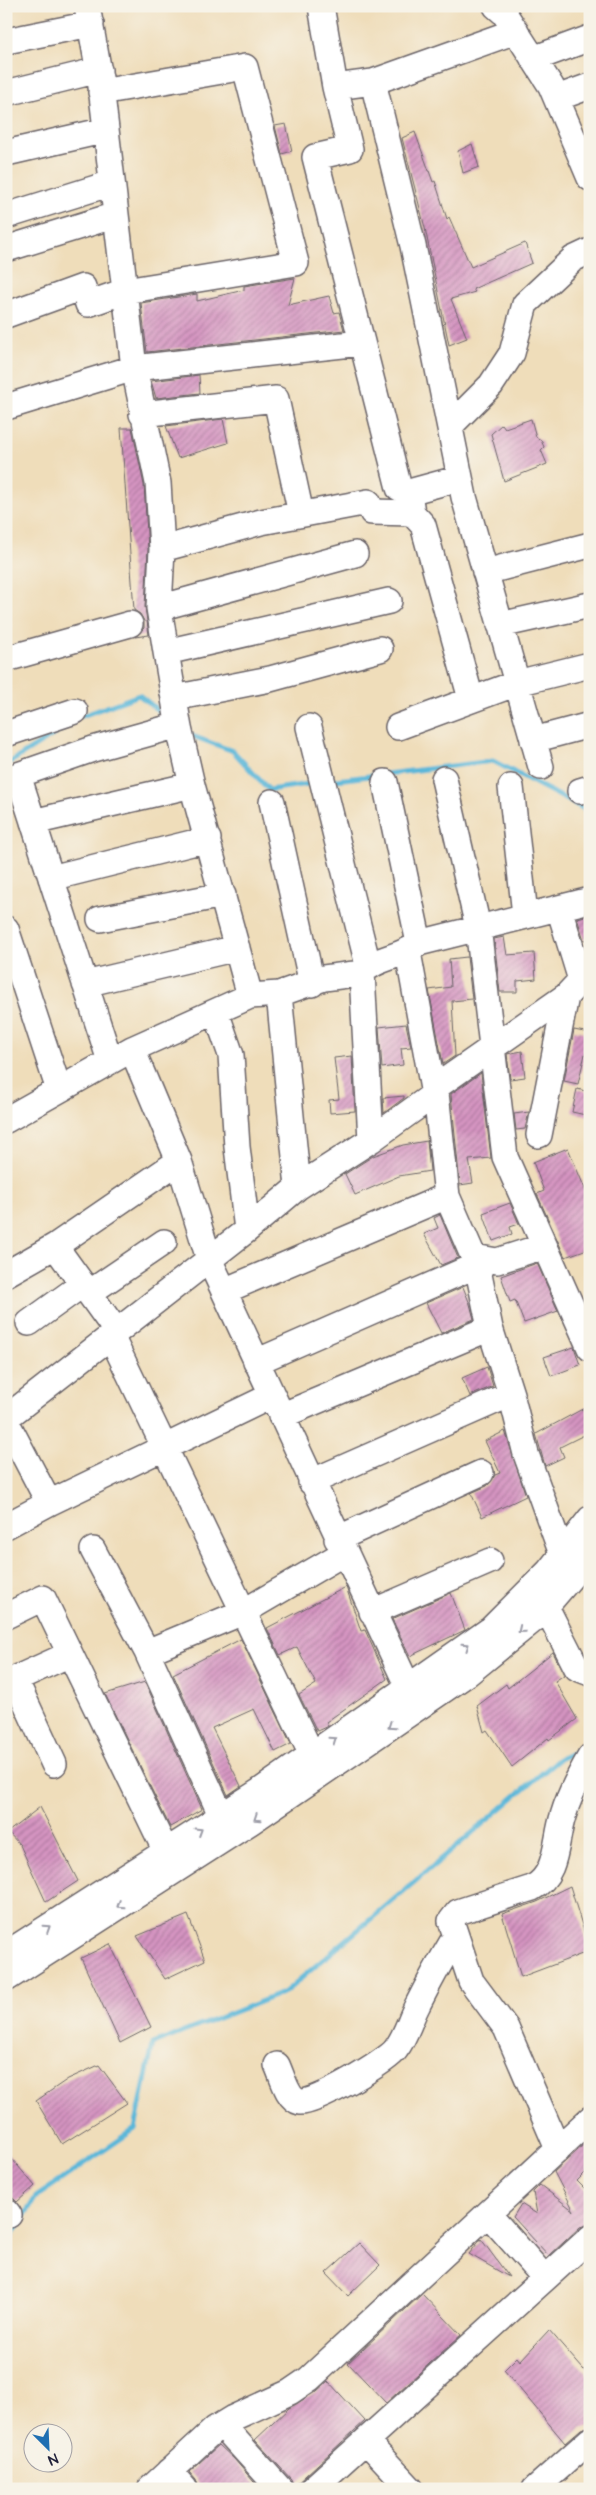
<svg xmlns="http://www.w3.org/2000/svg" width="596" height="2495" font-family="'Architects Daughter',sans-serif">
	<style>
		.lines { fill: none; stroke-linecap: round; stroke-linejoin: round }
		.stream { stroke: #5cb7d9; stroke-width: 5 }
		.building { fill: url(#building-hatch) }
		.minor-casing { stroke: #6a6367; stroke-width: 28 }
		.minor { stroke: #fff; stroke-width: 25 }
		.oneway { stroke: #9c9ca7 }
	</style>
	<defs>
		<pattern id="building-hatch" width="6" height="6" patternUnits="userSpaceOnUse" patternTransform="scale(1.25)"><rect width="6" height="6" fill="#d594c1"/><path d="M-1 1l2-2M0 6l6-6M5 7l2-2" fill="none" stroke="#ac789e"/></pattern>
	</defs>
	<rect width="100%" height="100%" fill="#f7f3e8"/>
	<filter id="ink" filterUnits="userSpaceOnUse"><feTurbulence type="fractalNoise" baseFrequency=".02" numOctaves="2"/><feDisplacementMap in="SourceGraphic" scale="10" xChannelSelector="R" yChannelSelector="G"/><feConvolveMatrix kernelMatrix="1 2 1 2 8 2 1 2 1" color-interpolation-filters="sRGB"/></filter>
	<filter id="wash" filterUnits="userSpaceOnUse"><feTurbulence type="fractalNoise" baseFrequency=".0096" numOctaves="4" result="noise"/><feDisplacementMap in="SourceGraphic" scale="20" xChannelSelector="R" yChannelSelector="G"/><feGaussianBlur stdDeviation="1.12" result="paint"/><feColorMatrix in="noise" values="0 0 0 0 0 0 0 0 0 0 0 0 0 0 0 0 0 1.4 0 .05"/><feComposite in="paint" operator="in"/></filter>
	<g filter="url(#wash)">
		<rect width="100%" height="100%" fill="#efddba"/>
		<g class="lines">
			<path class="stream" d="M82 716 139 695 169 719
				M187 734 233 751 269 790 315 783
				M6 765 67 726
				M328 781 493 761 590 812
				M6 2245 36 2197 135 2129 153 2044 285 1992 559 1759 586 1747"/>
		</g>
		<g id="blocks">
			<path class="building" d="M286 124 292 151 282 154 275 126Z
				M415 132 433 182 435 181 447 219 449 217 471 267 525 243 532 263 473 289 475 292 451 299 467 338 449 345 425 228 402 138Z
				M472 144 479 167 463 173 458 151Z
				M295 278 288 305 329 296 334 313 339 312 344 330 147 352 141 303 197 294V301L244 290V286Z
				M199 375 200 393 156 398 151 381Z
				M223 419 228 443 178 458 166 426Z
				M531 419 536 437 541 440 544 447 541 450 547 464 504 481 491 434 502 424 505 428Z
				M121 428H132L144 485 148 549 145 607 149 635 135 637 144 628V621L140 614 134 610Z
				M590 915V939L584 940 577 918Z
				M504 937 507 955 534 953 536 979 517 981V992H500L494 939Z
				M467 957 472 999 452 1001 455 1056 443 1064 429 990 451 987 449 959Z
				M406 1024 411 1047 401 1048 403 1065 382 1068 379 1027Z
				M574 1030 590 1033V1056L585 1054 578 1084 564 1081Z
				M522 1051 525 1077 510 1079 507 1054Z
				M352 1056 355 1111 330 1113 329 1100 339 1099 334 1058Z
				M481 1073 491 1158 469 1160 473 1183 460 1185 451 1094Z
				M577 1089 590 1092V1116L572 1112Z
				M404 1096V1098L384 1113 383 1098Z
				M529 1112 525 1129 516 1130 514 1114Z
				M427 1141 430 1171 399 1176 355 1195 345 1174 373 1156 403 1145Z
				M568 1148 590 1201V1248L565 1257 537 1194 544 1191 533 1162Z
				M510 1203 519 1224 510 1227 512 1234 493 1241 483 1213Z
				M440 1215 458 1258 441 1265 424 1234 438 1228 434 1218Z
				M537 1263 558 1311 524 1323 515 1300 510 1302 501 1276Z
				M463 1287 470 1304 474 1319 441 1333 426 1303Z
				M574 1347 580 1365 551 1376 544 1357Z
				M487 1367 493 1386 470 1396 462 1378Z
				M590 1405V1432L560 1447 564 1457 545 1466 536 1434Z
				M505 1431 526 1496 482 1517 471 1493 487 1486 495 1475 500 1473 485 1441Z
				M346 1587 361 1631 365 1630 387 1679 326 1722 328 1726 317 1731 299 1695 316 1684 297 1647 280 1655 267 1628Z
				M451 1593 465 1630 410 1656 392 1619Z
				M241 1639 291 1744 275 1752 254 1709 212 1728 241 1786 228 1795 173 1674Z
				M553 1652 564 1675 555 1681 577 1719 549 1740 548 1738 512 1767 487 1730 484 1732 477 1706 506 1684 508 1688Z
				M145 1682 202 1809 170 1827 105 1694Z
				M40 1807 78 1881 46 1902 20 1845 8 1832Z
				M570 1886 590 1951 521 1977 502 1914 537 1902Z
				M188 1915 205 1960 165 1979 137 1936Z
				M110 1944 151 2027 120 2043 81 1958Z
				M99 2065 127 2103 62 2144 36 2101 68 2079Z
				M590 2139V2168L577 2181 590 2194V2224L580 2227 549 2256 513 2217 521 2204 537 2214 533 2192 540 2185 574 2211 554 2172Z
				M6 2152 35 2186 17 2202 6 2191Z
				M481 2239 509 2277 469 2254Z
				M359 2243 380 2265 348 2296 326 2273Z
				M422 2294 461 2335 386 2403 348 2363Z
				M549 2330 590 2377V2426L581 2429 565 2443 504 2370 517 2357 520 2361Z
				M328 2381 365 2421 294 2486 291 2479 255 2440 289 2408 317 2391Z
				M219 2445 234 2459 260 2489H199L196 2480 189 2472Z"/>
		</g>
	</g>
	<g filter="url(#ink)">
		<use href="#blocks" fill-opacity="0" stroke="#6a6367" stroke-width="1"/>
		<g class="lines">
			<defs>
				<path id="minor" d="M87 6 100 78 134 368 158 483 162 549 159 608 166 652 179 728 192 785 250 996
					M321 6 335 87 373 82 516 31
					M496 6 504 13 551 86 590 178
					M6 41 91 24
					M533 59 590 38
					M373 82 413 246 464 497 541 767
					M335 87 350 149 315 157 399 488 409 492
					M6 93 99 70
					M557 98 590 86
					M6 153 106 130
					M6 216 112 183
					M6 249 116 215
					M6 315 83 287 88 304 125 291 296 263 245 67 101 92
					M6 407 134 368 361 343
					M142 414 276 399 301 514
					M450 426 491 385 512 353 525 304 573 259 590 251
					M412 513 423 525 471 699
					M162 549 261 522 368 502 372 512 412 513 409 492 460 478
					M485 572 590 545
					M159 608 355 554
					M500 625 590 605
					M166 652 389 601
					M6 659 130 624
					M174 698 270 679 380 649
					M309 727 368 965
					M398 727 517 683 590 665
					M6 734 75 711
					M533 740 590 725
					M444 779 478 927 505 1157 590 1348
					M385 782 419 943
					M511 787 525 915
					M580 791 590 788
					M272 802 312 984
					M33 822 192 785
					M51 878 208 839
					M559 908 581 980
					M100 919 223 895
					M6 929 59 1090
					M408 952 433 1089
					M362 973 371 1140
					M85 984 237 948
					M279 994 298 1187
					M216 1012 231 1055 237 1147 247 1230
					M132 1049 179 1161 209 1259 415 1702
					M110 1061 18 775 93 749 168 728H179
					M6 1120 132 1049 250 996 279 994 324 978 362 973C375 957 402 958 419 943L590 900
					M539 1135 566 996
					M447 1196 477 1265 490 1328
					M6 1274 55 1246
					M224 1291 447 1196 436 1093
					M89 1293 164 1242
					M29 1323 83 1284
					M117 1332 55 1246 179 1161
					M111 1336 312 1755
					M256 1362 477 1265 474 1257 497 1261 544 1246
					M281 1416 490 1328 511 1394 526 1454 562 1554
					M6 1418 247 1230 298 1187 371 1140 436 1093 433 1089 566 996 581 980 590 975
					M6 1421 49 1503
					M311 1482 511 1394
					M6 1526 49 1503 271 1396
					M337 1539 481 1473
					M93 1550 147 1652 222 1817
					M546 1607 577 1668 590 1673
					M372 1612 490 1561
					M6 1616 43 1598 173 1866
					M147 1652 243 1612 344 1553
					M15 1679 54 1764
					M6 1683 70 1654
					M6 1954 260 1791 491 1629 549 1571 590 1519
					M6 1979 252 1821 467 1674 537 1617 590 1555
					M277 2065C282 2075 287 2099 300 2102 313 2105 388 2061 396 2049 406 2036 410 2019 418 2004 429 1982 442 1959 455 1937
					M558 2149 506 2028 471 1981 451 1921 458 1912 532 1888C558 1875 555 1840 563 1816 569 1795 579 1776 590 1757
					M6 2211 9 2215
					M488 2214 545 2278
					M222 2425 280 2489
					M366 2441 411 2489
					M169 2471 185 2489
					M150 2489 215 2429 233 2418 290 2392 309 2379 590 2119
					M312 2489 590 2238
					M535 2489 590 2440"/>
			</defs>
			<use href="#minor" class="minor-casing"/>
			<use href="#minor" class="minor"/>
		</g>
		<defs><path id="oneway-chevron" d="M-2-3.5L2.5 0L-2 3.5" fill="none" stroke-width="1.6" stroke-linecap="round" stroke-linejoin="round" transform="scale(1.25)"/></defs>
		<g class="oneway">
			<use href="#oneway-chevron" transform="translate(521 1630) rotate(141)"/>
			<use href="#oneway-chevron" transform="translate(466 1646) rotate(-35)"/>
			<use href="#oneway-chevron" transform="translate(391 1726) rotate(146)"/>
			<use href="#oneway-chevron" transform="translate(333 1740) rotate(-35)"/>
			<use href="#oneway-chevron" transform="translate(257 1818) rotate(146)"/>
			<use href="#oneway-chevron" transform="translate(199 1831) rotate(-32)"/>
			<use href="#oneway-chevron" transform="translate(120 1905) rotate(147)"/>
			<use href="#oneway-chevron" transform="translate(47 1928) rotate(-33)"/>
		</g>
	</g>
	<rect width="596" height="2495" fill="none" stroke="#f7f3e8" stroke-width="25"/>
	<g transform="translate(48 2448) rotate(156)"><circle r="24" fill="#f7f3e8" stroke="#a29fa3"/>
	<path d="M0-4L9 19L0 12L-9 19Z" fill="#1f6fb2"/>
	<text y="-8" font-size="14" font-weight="bold" text-anchor="middle" fill="#22223b">N</text>
	</g>
</svg>
